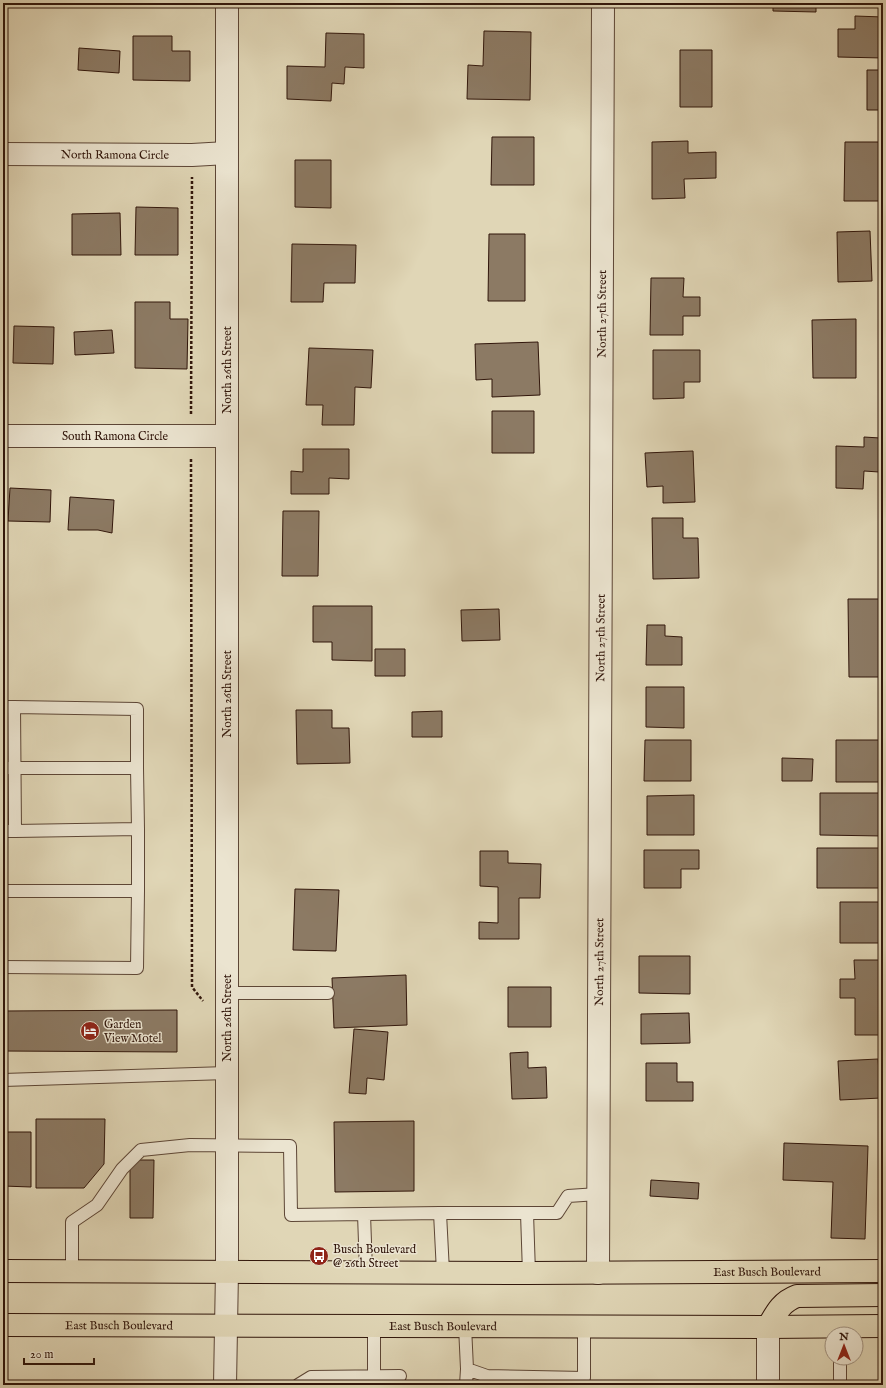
<svg xmlns="http://www.w3.org/2000/svg" width="886" height="1388" font-family="'IM FELL English',serif">
	<style>
		.building { fill: #8c7a64; stroke: #31160b }
		.lines { fill: none; stroke-linecap: round; stroke-linejoin: round }
		.lane-casing { stroke: #5d4636; stroke-width: 14 }
		.street-casing { stroke: #5d4636; stroke-width: 24 }
		.primary-casing { stroke: #31160b; stroke-width: 24 }
		.path { stroke: #31160b; stroke-width: 2.5; stroke-dasharray: 3 2; stroke-linecap: butt }
		.lane { stroke: #ebe4d0; stroke-width: 12 }
		.street { stroke: #ebe4d0; stroke-width: 22 }
		.primary { stroke: #e0d6b6; stroke-width: 22 }
		.labels { text-anchor: middle; stroke-width: 3; stroke-linejoin: round; paint-order: stroke }
		.street-label { font-size: 12px; fill: #31160b; stroke: #ebe4d0 }
		.poi-label { font-size: 12px; fill: #31160b; stroke: #ebe4d0; text-anchor: start }
	</style>
	<rect width="100%" height="100%" fill="#e0d6b6"/>
	<filter id="stains"><feTurbulence type="fractalNoise" baseFrequency=".005" numOctaves="4"/><feColorMatrix values="0 0 0 0 .2 0 0 0 0 .09 0 0 0 0 .02 0 0 0 .5 -.17"/></filter>
	<radialGradient id="worn" r=".72"><stop offset=".6" stop-color="#630" stop-opacity="0"/><stop offset="1" stop-color="#630" stop-opacity=".3"/></radialGradient>
	<path class="building" d="M773 3H816V12L773 11Z
		M855 16 883 17V58L838 57V29H855Z
		M484 31 531 32 530 100 467 99 468 65 483 66Z
		M326 33 364 34V68L345 67 344 84 332 83 331 101 287 99V66L325 67Z
		M133 36H172V51H190V81L133 80Z
		M79 48 120 51 119 73 78 70Z
		M680 50H712V107H680Z
		M867 70H883V110H867Z
		M492 137H534V185H491Z
		M688 141V153L716 152V178L684 179 685 198 652 199V142Z
		M845 142H883V201H844Z
		M295 160H331V208L295 207Z
		M136 207 178 208V255H135Z
		M120 213 121 255H72V214Z
		M870 231 872 281 838 282 837 232Z
		M489 234H525V301H488Z
		M292 244 356 245 355 283H324L323 302H291Z
		M651 278H684L683 297H700V316H683V335H650Z
		M135 302H170V319H188L187 369 135 368Z
		M856 319V378H813L812 320Z
		M14 326 54 327 53 364 13 363Z
		M112 330 114 353 75 355 74 332Z
		M538 342 540 395 492 397V379L476 380 475 344Z
		M309 348 373 350 371 388 355 387 354 425H322L323 405H306Z
		M653 350H700V382H684V398L653 399Z
		M492 411H534V453H492Z
		M864 437 880 438 879 472 864 471 863 489 836 488V446L864 447Z
		M303 449H349V479L329 478V494H291V471L303 472Z
		M693 451 695 502 663 503V486L647 487 645 453Z
		M10 488 51 490 50 522 8 521Z
		M70 497 114 500 112 533 98 530H68Z
		M283 511H319L318 576H282Z
		M652 518H683V538H698L699 578 653 579Z
		M848 599H882L883 677H849Z
		M313 606H372V661L332 660V642H313Z
		M499 609 500 640 462 641 461 610Z
		M647 625H665V636L682 637V665H646Z
		M375 649H405V676H375Z
		M646 687H684V728L646 727Z
		M296 710H332V728H349L350 763 297 764Z
		M442 711V737H412V712Z
		M645 740H691V781H644Z
		M836 740H883V782H836Z
		M782 758 813 759 812 781H782Z
		M820 793H883V836L820 835Z
		M694 795V835H647V796Z
		M817 848H883V888H817Z
		M644 850H699V869H681V888H644Z
		M480 851H508V863L541 864 540 898H519V939H479V922L498 923V887L480 886Z
		M295 889 339 890 336 951 293 950Z
		M840 902H883V943H840Z
		M639 956H690V994L639 993Z
		M854 960H883V1035H855V998H840V979H855Z
		M406 975 407 1025 334 1028 332 978Z
		M508 987H551V1027H508Z
		M177 1010V1052L3 1051V1011Z
		M689 1013 690 1043 641 1044V1014Z
		M354 1029 388 1032 384 1080 367 1078 366 1094 349 1093Z
		M528 1052V1068L546 1067 547 1098 512 1099 510 1053Z
		M878 1059 881 1098 840 1100 838 1061Z
		M646 1063H677V1082H693V1101H646Z
		M36 1119H105L104 1164 84 1188H36Z
		M414 1121V1191L335 1192 334 1122Z
		M3 1132H31V1187L3 1186Z
		M784 1143 868 1146 865 1239 831 1238 833 1182 783 1180Z
		M130 1160H154L153 1218H130Z
		M651 1180 699 1183 698 1199 650 1196Z"/>
	<g class="lines">
		<defs>
			<path id="lane" d="M3 707H14L15 831H3
				M14 707 137 709V768
				M3 768H137L138 829
				M15 831 138 829V891
				M3 891H138L137 968 3 967
				M227 993H328
				M3 1080 227 1073
				M440 1213H557L568 1196 598 1194
				M527 1213 529 1273
				M364 1214 366 1271
				M72 1271V1222L97 1205 122 1169 141 1150 190 1145 290 1146 291 1215 440 1213 443 1272
				M374 1326V1376
				M465 1326 467 1369 487 1376 584 1378V1327
				M840 1358V1385
				M298 1385 311 1377 400 1376
				M466 1385 467 1369"/>
			<g id="street">
				<path id="s1" d="M3 154 192 155 227 153"/>
				<path id="s2" d="M3 436H227"/>
				<path id="s3" d="M598 1273 603 3"/>
				<path d="M768 1327V1385"/>
				<path d="M225 1385 227 1271V3"/>
			</g>
			<g id="primary">
				<path id="s4" d="M3 1271 529 1273 883 1271"/>
				<path id="s5" d="M3 1325 768 1327 883 1326"/>
				<path d="M768 1327C776 1313 781 1302 797 1296L883 1295"/>
			</g>
		</defs>
		<use href="#lane" class="lane-casing"/>
		<use href="#street" class="street-casing"/>
		<use href="#primary" class="primary-casing"/>
		<path class="path" d="M191 414 192 177
			M191 459 192 987 203 1001"/>
		<use href="#lane" class="lane"/>
		<use href="#street" class="street"/>
		<use href="#primary" class="primary"/>
	</g>
	<defs>
		<symbol id="hotel-disc" viewBox="-11 -11 22 22"><circle r="9.5" fill="#8f2418" stroke="#ebe4d0"/><path d="M-6-4.5h1.5V1H6V5H4.5V3h-9V5H-6ZM-4 0a1.8 1.8 0 1 1 3.6 0ZM.5 0V-2.5h3Q6-2.5 6 0Z" fill="#fff"/></symbol>
		<symbol id="bus-disc" viewBox="-11 -11 22 22"><circle r="9.5" fill="#8f2418" stroke="#ebe4d0"/><path d="M-5-6H5V4H4V6H2V4H-2V6H-4V4H-5ZM-3.5-4V0h7V-4ZM-3.5 1.2v1.5H-2V1.2ZM2 1.2v1.5H3.5V1.2Z" fill="#fff"/></symbol>
	</defs>
	<g fill-rule="evenodd">
		<use href="#hotel-disc" x="79" y="1020" width="22" height="22"/>
		<use href="#bus-disc" x="308" y="1245" width="22" height="22"/>
	</g>
	<g class="labels">
		<g class="street-label">
			<text dy="4" stroke="none"><textPath href="#s1" startOffset="112">North Ramona Circle</textPath></text>
			<text dy="4" stroke="none"><textPath href="#s3" startOffset="959">North 27th Street</textPath></text>
			<text transform="translate(227 370) rotate(-90)" y="4">North 26th Street</text>
			<text dy="4" stroke="none"><textPath href="#s2" startOffset="112">South Ramona Circle</textPath></text>
			<text dy="4" stroke="none"><textPath href="#s3" startOffset="635">North 27th Street</textPath></text>
			<text transform="translate(227 694) rotate(-90)" y="4">North 26th Street</text>
			<text dy="4" stroke="none"><textPath href="#s3" startOffset="311">North 27th Street</textPath></text>
			<text transform="translate(227 1018) rotate(-90)" y="4">North 26th Street</text>
			<text dy="4" stroke="none"><textPath href="#s4" startOffset="764">East Busch Boulevard</textPath></text>
			<text dy="4" stroke="none"><textPath href="#s5" startOffset="116">East Busch Boulevard</textPath></text>
			<text dy="4" stroke="none"><textPath href="#s5" startOffset="440">East Busch Boulevard</textPath></text>
		</g>
		<g class="poi-label">
			<text x="104" y="1028">Garden<tspan x="104" dy="14">View Motel</tspan></text>
			<text x="333" y="1253">Busch Boulevard<tspan x="333" dy="14">@ 26th Street</tspan></text>
		</g>
	</g>
	<rect width="886" height="1388" fill="none" stroke="#e0d6b6" stroke-width="16"/>
	<rect x="4" y="4" width="878" height="1380" fill="none" stroke="#31160b" stroke-width="2"/>
	<rect x="8" y="8" width="870" height="1372" fill="none" stroke="#31160b"/>
	<g transform="translate(844 1346)"><circle r="19" fill="#ebe4d0" stroke="#a19281"/>
	<path d="M0-3L7 15L0 10L-7 15Z" fill="#8f2418"/>
	<text y="-6" font-size="11" font-weight="bold" text-anchor="middle" fill="#31160b">N</text>
	</g>
	<path d="M24 1358v6h70v-6" fill="none" stroke="#31160b" stroke-width="2"/>
	<text x="30" y="1358" font-size="12" fill="#31160b" stroke="#ebe4d0" stroke-width="3" paint-order="stroke">20 m</text>
	<rect width="100%" height="100%" filter="url(#stains)"/>
	<rect width="100%" height="100%" fill="url(#worn)"/>
</svg>
